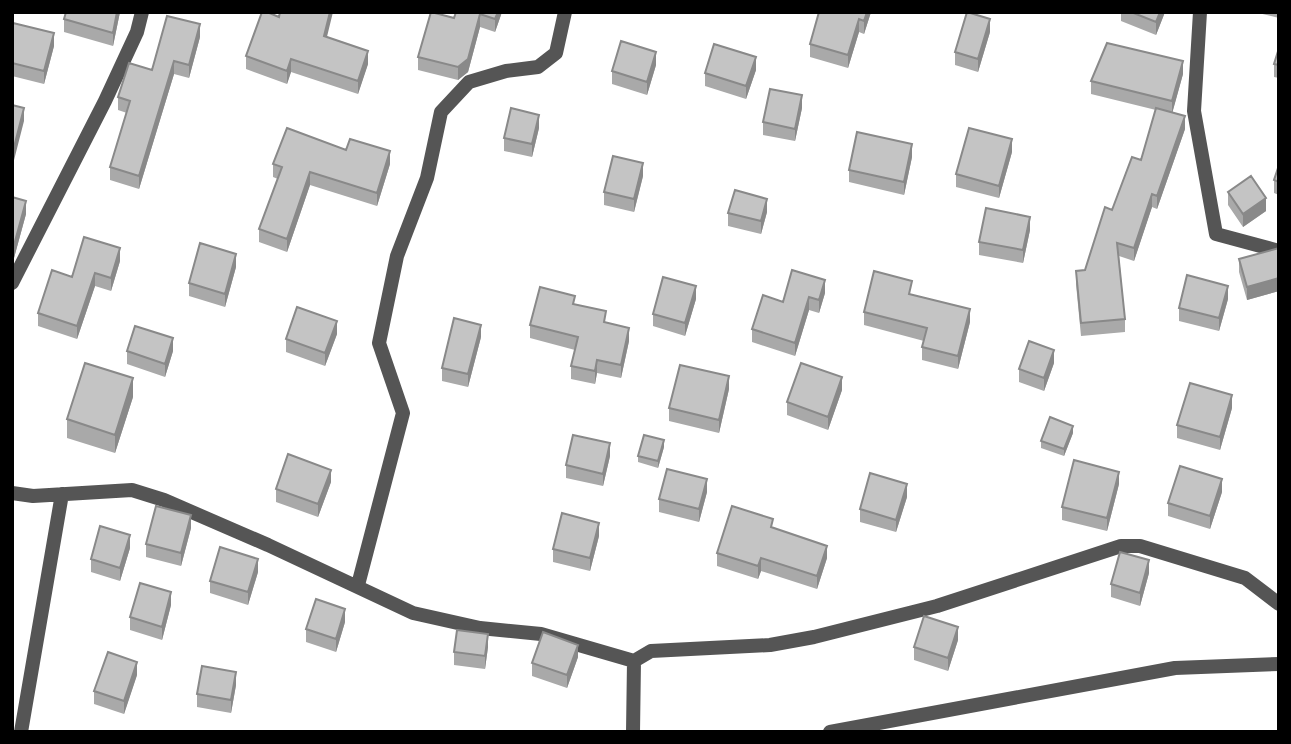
<svg xmlns="http://www.w3.org/2000/svg" width="1291" height="744" font-family="'Nunito Sans',sans-serif">
	<style>
		.lines { fill: none; stroke-linecap: round; stroke-linejoin: round }
		.street { stroke: #555; stroke-width: 14 }
		.wall { fill: #a9a9a9 }
		.shaded-wall { fill: #898989 }
		.building { fill: #c4c4c4; stroke: #898989; stroke-width: 2 }
	</style>
	<rect width="100%" height="100%" fill="#fff"/>
	<g class="lines">
		<path class="street" d="M1200 12 1194 111 1216 234 1279 251
			M12 283 105 101 137 32 142 12
			M12 493 33 496 132 490 164 500 268 545 413 613 480 628 541 634 634 661 651 651 770 645 814 637 937 606 1121 546H1140L1245 578 1279 604
			M358 585 403 413 379 343 397 256 427 178 441 112 469 82 506 71 538 67 556 53 565 12
			M21 732 62 494
			M633 732 634 661
			M830 732 1175 668 1279 664"/>
	</g>
	<path class="wall" d="M66 12H120L113 46 64 32V19Z
		M456 12H502L495 32 480 27 468 72 458 80 418 70V57L454 18Z
		M819 12H871L864 34 859 32 848 68 810 57V44Z
		M1121 12H1165L1156 35 1121 21Z
		M1254 12H1279V18Z
		M12 26 54 46 44 84 12 76Z
		M990 32 978 72 955 65V52Z
		M200 37 189 78 174 74 139 189 110 180V167L127 113 118 110V97L152 70Z
		M327 37 368 64 358 94 291 72 287 84 246 69V56Z
		M1279 48V78L1274 77V64Z
		M656 65 647 95 612 84V71Z
		M756 70 746 99 705 86V73Z
		M1183 74 1172 113 1185 129 1157 209 1152 207 1134 261 1119 256 1125 319V332L1081 336 1076 284V271L1085 270 1112 210 1141 160 1156 110 1091 94V81Z
		M802 108 795 141 763 135V122Z
		M539 128 532 157 504 151V138Z
		M346 150 390 164 377 206 310 185 287 252 259 242V229L278 179 273 177V164Z
		M1012 152 999 198 956 187V174Z
		M912 157 904 195 849 182V170Z
		M1279 165V195L1274 193V180Z
		M643 176 634 212 604 205V192Z
		M1228 192 1266 211 1243 227 1228 205Z
		M12 197 26 214 14 258 12 257Z
		M767 212 761 234 728 226V213Z
		M1030 230 1023 263 979 255V242Z
		M1279 248V291L1247 300 1239 272V259Z
		M120 261 111 291 95 286 77 339 38 326V313L72 277Z
		M236 267 225 307 189 296V283Z
		M825 293 819 313 809 310 795 356 752 342V329L783 302Z
		M912 294 970 322 958 369 922 360V347L924 341 864 325V312Z
		M696 299 685 336 653 326V314Z
		M1228 299 1219 331 1179 321V308Z
		M575 304 606 323 629 341 621 378 597 373 595 384 571 379V366L575 350 530 338V325Z
		M337 334 325 366 286 352V339Z
		M481 337 468 387 442 381V368Z
		M127 351H173L165 377 127 364Z
		M1054 363 1044 391 1019 382V369Z
		M729 389 719 433 669 421V408Z
		M842 390 828 430 787 415V402Z
		M133 397 115 453 67 438V419Z
		M1232 408 1220 450 1177 438V425Z
		M1073 433 1064 456 1041 448V441Z
		M664 447 658 468 638 462V456Z
		M610 456 603 486 566 478V465Z
		M331 482 318 517 276 502V489Z
		M1119 484 1107 531 1062 520V507Z
		M707 492 699 522 659 512V499Z
		M1222 492 1210 529 1168 516V503Z
		M907 497 896 532 860 522V509Z
		M191 528 181 566 146 557V544Z
		M773 528 827 558 817 589 761 571 758 579 717 566V553Z
		M599 536 590 571 553 562V549Z
		M130 548 120 581 91 572V559Z
		M258 572 248 605 210 593V581Z
		M1149 573 1140 606 1111 597V584Z
		M171 605 162 640 130 630V617Z
		M345 622 336 652 306 642V629Z
		M958 640 948 671 914 660V647Z
		M488 647 485 669 454 665V652Z
		M578 657 567 688 532 676V663Z
		M137 675 124 714 94 704V691Z
		M236 685 231 713 197 707V694Z"/>
	<path class="shaded-wall" d="M117 12H120L113 46V33Z
		M330 12H333L324 49V36Z
		M498 12H502L495 32V19Z
		M867 12H871L864 34V21Z
		M1160 12H1165L1156 35V22Z
		M480 14V27L468 72 458 80V67Z
		M859 19V32L848 68V55Z
		M990 19V32L978 72V59Z
		M200 24V37L189 78V65Z
		M54 33V46L44 84V71Z
		M368 51V64L358 94V81Z
		M656 52V65L647 95V82Z
		M756 57V70L746 99V86Z
		M291 59V72L287 84V71Z
		M174 61V74L139 189V176Z
		M1183 61V74L1172 114V101Z
		M802 95V108L795 141V129Z
		M24 108V121L12 168V155Z
		M539 115V128L532 157V144Z
		M1185 116V129L1157 209V196Z
		M1012 139V152L999 198V186Z
		M912 144V157L904 195V182Z
		M390 151V164L377 206V193Z
		M643 163V176L634 212V199Z
		M310 172V185L287 252V239Z
		M1152 194V207L1134 261V248Z
		M1266 198V211L1243 227V214Z
		M767 199V212L761 234V221Z
		M26 201V214L14 258V245Z
		M1030 217V230L1023 263V250Z
		M120 248V261L111 291V278Z
		M236 254V267L225 307V294Z
		M95 273V286L77 339V326Z
		M1279 278V291L1247 300V287Z
		M825 280V293L819 313V300Z
		M696 286V299L685 336V323Z
		M1228 286V299L1219 331V318Z
		M809 297V310L795 356V343Z
		M970 309V322L958 369V356Z
		M337 321V334L325 366V353Z
		M481 325V337L468 387V374Z
		M629 328V341L621 378V365Z
		M173 338V351L165 377V364Z
		M1054 350V363L1044 391V378Z
		M597 360V373L595 384V371Z
		M729 376V389L719 433V420Z
		M842 377V390L828 430V417Z
		M133 378V397L115 453V435Z
		M1232 395V408L1220 450V437Z
		M1073 426V433L1064 456V449Z
		M664 440V447L658 468V461Z
		M610 443V456L603 486V474Z
		M331 470V482L318 517V504Z
		M1119 472V484L1107 531V518Z
		M707 479V492L699 522V509Z
		M1222 479V492L1210 529V516Z
		M907 484V497L896 532V520Z
		M191 515V528L181 566V553Z
		M599 523V536L590 571V558Z
		M130 535V548L120 581V568Z
		M827 546V558L817 589V576Z
		M761 558V571L758 579V566Z
		M258 559V572L248 605V592Z
		M1149 560V573L1140 606V593Z
		M171 592V605L162 640V627Z
		M345 609V622L336 652V639Z
		M958 627V640L948 671V658Z
		M488 634V647L485 669V656Z
		M578 645V657L567 688V675Z
		M137 662V675L124 714V701Z
		M236 672V685L231 713V700Z"/>
	<path class="building" d="M66 12H117L113 33 64 19Z
		M262 12H267L279 17 280 12H330L324 36 368 51 358 81 291 59 287 71 246 56Z
		M431 12 454 18 456 12H498L495 19 480 14 468 59 458 67 418 57Z
		M819 12H867L864 21 859 19 848 55 810 44Z
		M967 12 990 19 978 59 955 52Z
		M1131 12H1160L1156 22Z
		M167 16 200 24 189 65 174 61 139 176 110 167 130 101 118 97 129 63 152 70Z
		M13 23 54 33 44 71 12 63Z
		M621 41 656 52 647 82 612 71Z
		M1107 43 1183 61 1172 101 1091 81Z
		M714 44 756 57 746 86 705 73Z
		M1279 48V65L1274 64Z
		M770 89 802 95 795 129 763 122Z
		M12 105 24 108 12 155Z
		M511 108 539 115 532 144 504 138Z
		M1156 108 1185 116 1157 196 1152 194 1134 248 1117 243 1125 319 1081 323 1076 271 1085 270 1105 207 1112 210 1132 157 1141 160Z
		M287 128 346 150 350 139 390 151 377 193 310 172 287 239 259 229 282 167 273 164Z
		M969 128 1012 139 999 186 956 174Z
		M857 132 912 144 904 182 849 170Z
		M613 156 643 163 634 199 604 192Z
		M1279 165V182L1274 180Z
		M1251 176 1266 198 1243 214 1228 192Z
		M735 190 767 199 761 221 728 213Z
		M12 197 26 201 14 245H12Z
		M986 208 1030 217 1023 250 979 242Z
		M84 237 120 248 111 278 95 273 77 326 38 313 52 270 72 277Z
		M200 243 236 254 225 294 189 283Z
		M1279 248V278L1247 287 1239 259Z
		M792 270 825 280 819 300 809 297 795 343 752 329 763 295 783 302Z
		M874 271 912 281 909 294 970 309 958 356 922 347 927 328 864 312Z
		M1187 275 1228 286 1219 318 1179 308Z
		M663 277 696 286 685 323 653 314Z
		M540 287 575 296 573 304 606 311 604 322 629 328 621 365 597 360 595 371 571 366 578 337 530 325Z
		M297 307 337 321 325 353 286 339Z
		M454 318 481 325 468 374 442 368Z
		M135 326 173 338 165 364 127 351Z
		M1029 341 1054 350 1044 378 1019 369Z
		M85 363 133 378 115 435 67 419Z
		M801 363 842 377 828 417 787 402Z
		M680 365 729 376 719 420 669 408Z
		M1190 383 1232 395 1220 437 1177 425Z
		M1050 417 1073 426 1064 449 1041 441Z
		M573 435 610 443 603 474 566 465Z
		M644 435 664 440 658 461 638 456Z
		M288 454 331 470 318 504 276 489Z
		M1074 460 1119 472 1107 518 1062 507Z
		M1180 466 1222 479 1210 516 1168 503Z
		M667 469 707 479 699 509 659 499Z
		M870 473 907 484 896 520 860 509Z
		M156 506 191 515 181 553 146 544Z
		M732 506 773 519 771 527 827 546 817 576 761 558 758 566 717 553Z
		M562 513 599 523 590 558 553 549Z
		M100 526 130 535 120 568 91 559Z
		M220 547 258 559 248 592 210 581Z
		M1120 552 1149 560 1140 593 1111 584Z
		M140 583 171 592 162 627 130 617Z
		M316 599 345 609 336 639 306 629Z
		M924 616 958 627 948 658 914 647Z
		M457 630 488 634 485 656 454 652Z
		M543 632 578 645 567 675 532 663Z
		M108 652 137 662 124 701 94 691Z
		M202 666 236 672 231 700 197 694Z"/>
	<rect width="1291" height="744" fill="none" stroke="#000000" stroke-width="28"/>
</svg>
